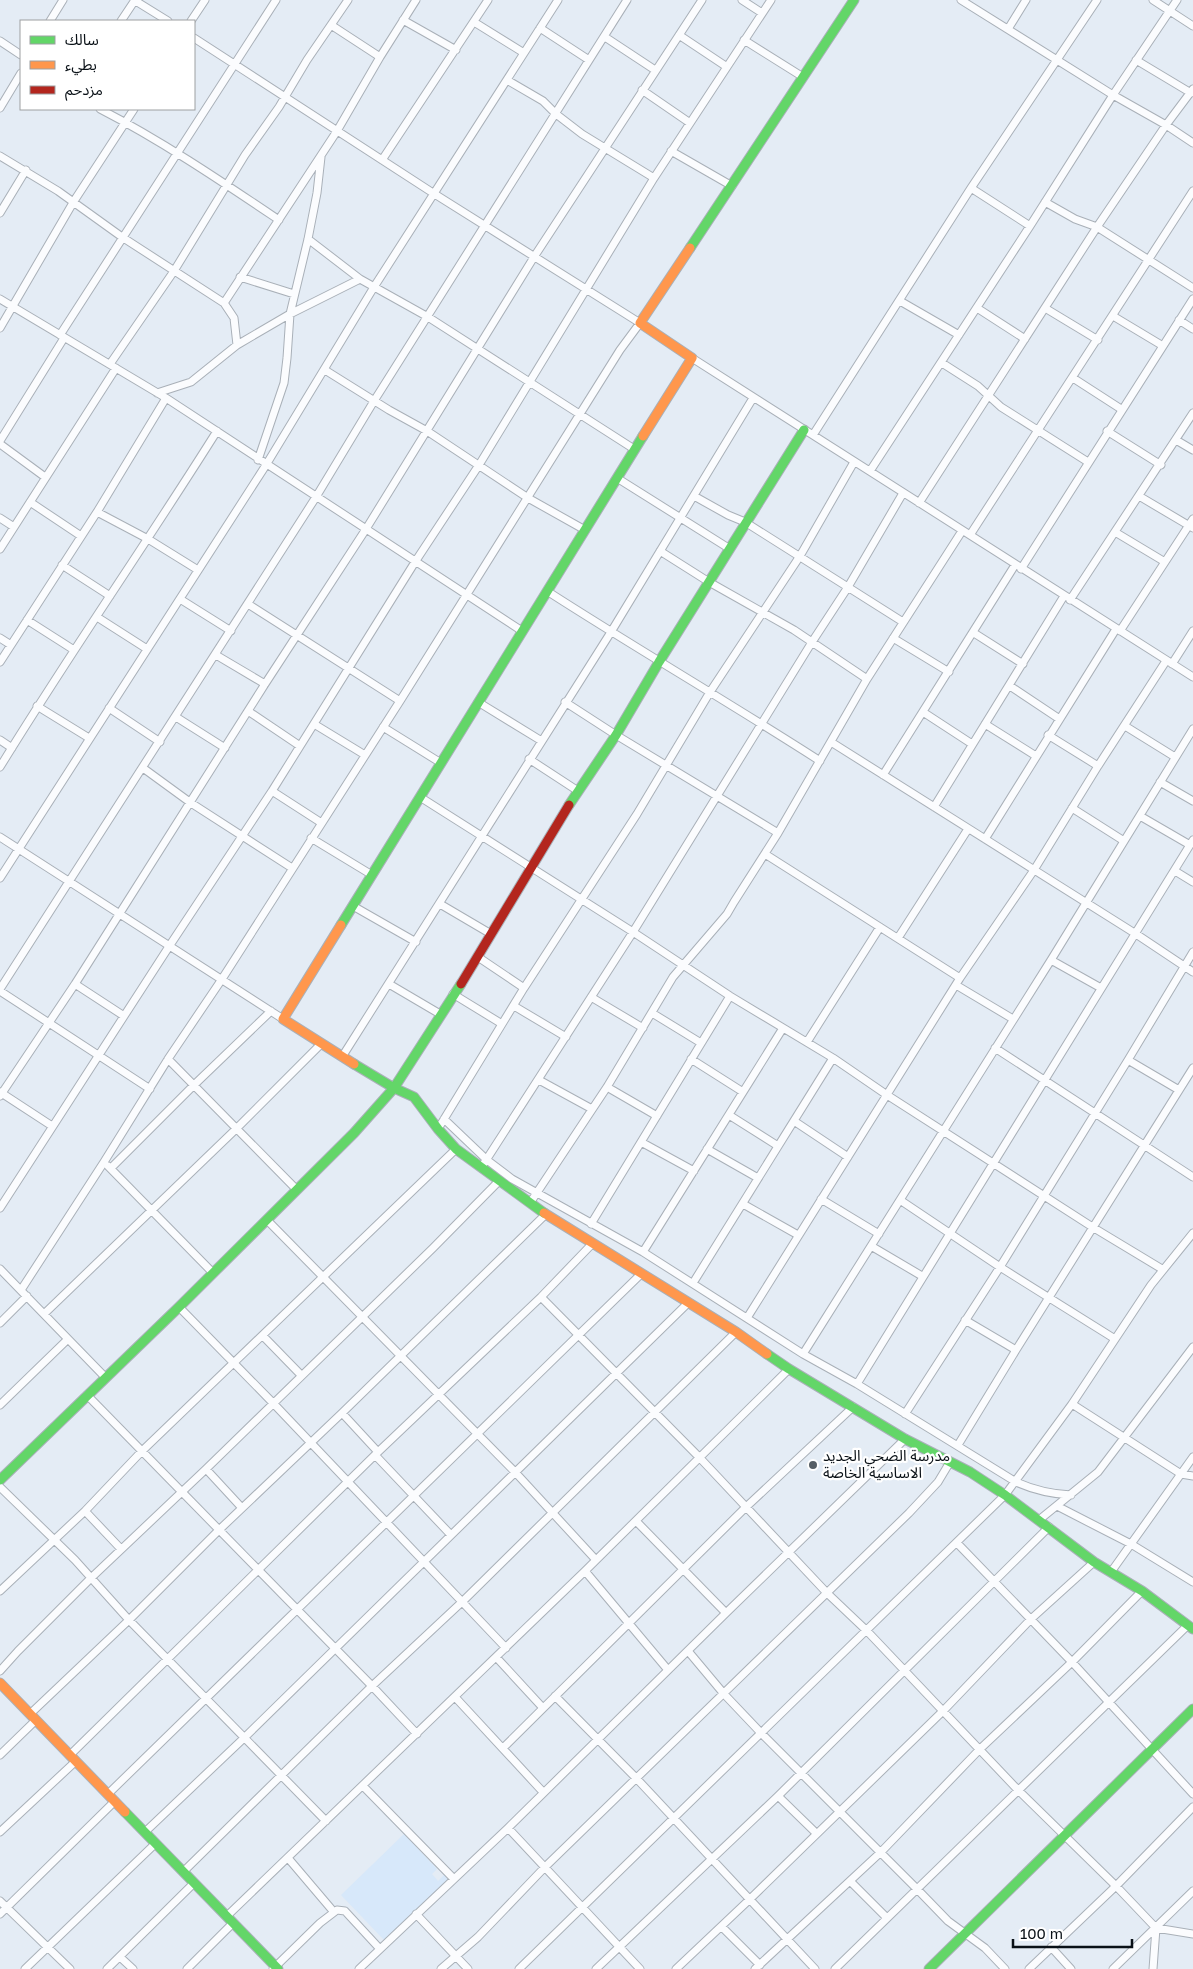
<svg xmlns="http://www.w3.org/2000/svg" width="1193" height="1969" font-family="'Golos Text','Noto Sans Arabic',sans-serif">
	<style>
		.built { fill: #d7e8fa }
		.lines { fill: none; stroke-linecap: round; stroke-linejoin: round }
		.street-casing { stroke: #a9b0b8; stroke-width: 9 }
		.fast-casing { stroke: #a9b0b8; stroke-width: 11 }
		.slow-casing { stroke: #a9b0b8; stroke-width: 11 }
		.jam-casing { stroke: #a9b0b8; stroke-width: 11 }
		.street { stroke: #fbfcfe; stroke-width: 7 }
		.fast { stroke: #63d668; stroke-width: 9 }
		.slow { stroke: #ff974d; stroke-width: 9 }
		.jam { stroke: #b3261e; stroke-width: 9 }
		.poi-dot { fill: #565e65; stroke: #fff; stroke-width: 2 }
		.labels { text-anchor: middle; stroke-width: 4.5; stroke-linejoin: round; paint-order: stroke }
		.poi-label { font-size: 15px; fill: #0a1117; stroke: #fff; text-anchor: start }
	</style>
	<rect width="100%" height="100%" fill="#e4ecf5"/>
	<path class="built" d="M404 1834 437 1869 432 1874 438 1881 444 1875 448 1879 384 1940 341 1895Z"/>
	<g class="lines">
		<defs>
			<path id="street" d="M134 0 168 21
				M742 0 762 13
				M961 0 1113 95 1166 125 1193 143
				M1153 0 1193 26
				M403 20 456 50
				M50 21 63 0
				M121 21 135 0
				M191 21 205 0
				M474 22 524 53
				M331 25 380 57
				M540 28 589 60
				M1008 29 1026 0
				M679 35 727 67
				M605 37 655 70
				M744 40 803 77
				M0 41 21 55
				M1136 60 1191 93
				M507 80 543 101 556 114 582 134 654 178
				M642 90 690 123
				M0 108 21 73
				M100 109C162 141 221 181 279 220
				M671 151 732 186
				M0 156 58 191 122 237 224 303 234 318 237 345
				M382 160 488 0
				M971 188 1030 226
				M1045 202 1075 219 1097 227 1193 288
				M0 213 26 170
				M308 239 360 279
				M240 277 294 294
				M0 299 166 398 522 631
				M900 301 959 335
				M224 303 337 131 380 57 416 0
				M977 308 1025 339
				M1045 308 1098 340
				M1113 316 1163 346
				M1179 320 1193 329
				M0 328 74 201 134 109
				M60 335 276 0
				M692 358 1193 677
				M942 363 978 386 1001 407 1088 462
				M110 364 174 271 245 155 279 107 307 60 348 0
				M325 370 389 410 427 431 528 498 585 530
				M1073 378 1121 409
				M157 393 191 382 237 345 290 314 360 279 428 317 634 449
				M1107 431 1161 465
				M813 435 971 188 1097 0
				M1176 440 1193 450
				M0 441 64 338
				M0 444 45 477
				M258 460 284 383 287 358 290 314 308 239 317 193 321 157
				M870 471 1030 226 1113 95 1177 0
				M617 478 730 549
				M694 496 728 515 745 522 903 622
				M1139 496 1193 528
				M30 502 81 536
				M919 503 1097 227 1166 125 1193 89
				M97 512 148 539 198 570
				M0 518 14 527
				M1115 532 1165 562
				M970 535 1193 191
				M0 549 116 368
				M660 551 709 582 794 630 867 679
				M62 565 110 596
				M1021 569 1193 299
				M547 591C637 649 730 703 820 761
				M180 599 231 631
				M1070 600 1193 413
				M248 604 400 701
				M97 617 147 649
				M27 620 74 650
				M1120 631 1193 519
				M974 633 1023 664
				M0 638 11 645
				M893 638 949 672
				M216 655 265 684
				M0 662 97 512 166 398
				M1172 664 1193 631
				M1010 686 1058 718
				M478 702 540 740
				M565 702 616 735 778 833
				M37 706 89 738
				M109 708 160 742
				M248 711 300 746
				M923 712 972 744
				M176 717 225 748
				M314 724 365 755
				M985 724 1036 756
				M1125 726 1175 757
				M383 727 441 763
				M1048 735 1098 766
				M0 740 12 748
				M831 742 1136 934 1193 972
				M529 759 578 791
				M0 767C70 653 146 544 217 431
				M143 768 191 803 292 868
				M883 775 1015 565
				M1160 782 1193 801
				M272 791 320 822
				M420 797 633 932 730 996 833 1058 887 1095 1094 1228 1162 1269
				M934 807 1064 596
				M1072 808 1124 841
				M1140 816 1190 845
				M0 837 283 1019
				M311 838 372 875
				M985 839 1116 629
				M765 854 960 978
				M1175 871 1193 882
				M0 878 266 465 374 287 558 0
				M440 904 491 934
				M353 906 416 942
				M898 938 968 829
				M478 957 524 988
				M1051 960 1101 988
				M75 984 124 1016
				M389 984 440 1014
				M956 985 1013 1019
				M0 989 316 497 374 401 627 0
				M0 991 150 1089
				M453 994 502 1024
				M591 997 643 1028
				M514 1006 566 1037
				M652 1013 701 1043
				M807 1042 880 927
				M995 1048 1193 1177
				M342 1057 611 632 753 398
				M168 1059 297 1190
				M691 1059 743 1092
				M1128 1060 1179 1090
				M539 1080 592 1109
				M607 1087 657 1116
				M0 1092 52 1126
				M0 1096 75 984 265 684 366 529 534 257 702 0
				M729 1115 778 1146
				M444 1119 487 1160 512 1179 643 1252 803 1354 857 1384 1016 1482C1034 1490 1050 1494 1071 1495
				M794 1121 848 1157
				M438 1129 524 988 637 814 710 692 800 556 854 462
				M641 1142 694 1171
				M707 1149 758 1178
				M108 1166 213 1273
				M111 1168 194 1085 271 1011
				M481 1168 633 932 812 642 848 587 903 493
				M821 1199 879 1234
				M900 1200 1000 1267 1115 1339
				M530 1203 607 1087 673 977 727 914 734 902 778 833 867 679 962 531
				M743 1204 798 1235
				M0 1208 170 945 272 791 415 562 479 465 654 178 771 0
				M267 1220 515 1472 596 1560
				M591 1224 730 996
				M871 1246 922 1276
				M643 1252 783 1028
				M0 1269 105 1377
				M693 1283 833 1058
				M21 1290 104 1162 168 1059 222 979 400 701 620 350 640 323 433 193 194 38
				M541 1297 699 1457 827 1593 867 1631 1018 1790 1116 1886 1156 1928 1193 1934
				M179 1307 273 1403 506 1648
				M44 1314 236 1129 321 1044
				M747 1318 960 978 1034 870 1098 766 1166 661
				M965 1320 1016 1350
				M0 1323 27 1296
				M263 1336 301 1375
				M803 1354 1051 960 1193 729
				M857 1384 1193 840
				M87 1395 372 1686 417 1734
				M1072 1404 1181 1474 1193 1476
				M0 1405 68 1339
				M342 1413 378 1452
				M905 1414 1000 1267 1128 1060 1193 952
				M958 1445 1016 1350 1193 1068
				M375 1455 451 1535
				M206 1469 242 1508
				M0 1487 75 1560 129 1620 326 1821
				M1057 1506 1131 1544 1193 1582
				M85 1511 121 1549
				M1039 1520 1098 1472 1193 1347
				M636 1521 726 1613
				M957 1543 1072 1662 1193 1794
				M585 1571 668 1670
				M1111 1572 1193 1457
				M0 1591 85 1511 142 1451 456 1149
				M688 1651 724 1694 761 1733 917 1889 948 1921 985 1948 1005 1969
				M496 1657 543 1708
				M0 1671 18 1651 91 1578 206 1469 433 1248 499 1181
				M555 1696 637 1779 815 1969
				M455 1697 543 1792
				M30 1714 129 1620 219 1530 342 1413 546 1214
				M503 1748 745 1508 853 1407
				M0 1755 36 1720
				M70 1755 378 1452 541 1297 592 1244
				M363 1786 454 1879
				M108 1794 641 1274
				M778 1796 816 1833
				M508 1828 640 1969
				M0 1832 76 1761
				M145 1832 244 1738 688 1303
				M288 1858 333 1911
				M183 1872 372 1686 463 1601 736 1332
				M850 1881 887 1918
				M0 1901 70 1969
				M0 1914 115 1801
				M416 1914 468 1969
				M227 1916 585 1571 789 1369
				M722 1927 760 1965
				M1051 1947 1071 1969
				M120 1957 133 1969
				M25 1969 156 1843
				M107 1969 194 1883
				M187 1969 233 1923
				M273 1969 320 1923 337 1910 345 1911 380 1949
				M359 1969 508 1828 726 1613 905 1439
				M441 1969 478 1937 545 1867 909 1513 938 1482 950 1462
				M519 1969 1005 1495 1072 1404 1151 1285 1193 1233
				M596 1969 778 1796 1049 1527
				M676 1969 749 1900 944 1710 1031 1619 1094 1562
				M755 1969 881 1852 980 1749 1072 1662 1142 1591
				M835 1969 1188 1625
				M1029 1969 1116 1886 1193 1807
				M1113 1969 1193 1891
				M1153 1969 1156 1928"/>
			<path id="fast" d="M690 248 854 0
				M569 805 616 735 659 662 804 430
				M341 925 643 436
				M461 984 394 1088 414 1097 438 1129 456 1149 544 1213
				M767 1354 789 1369 905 1439 970 1472 1005 1495 1094 1562 1142 1591 1193 1629
				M0 1480 179 1307 354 1133 394 1088 354 1064
				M125 1812 278 1969
				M929 1969 1193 1709"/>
			<path id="slow" d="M643 436 692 358 640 323 690 248
				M341 925 283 1019 354 1064
				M544 1213 736 1332 767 1354
				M0 1683 125 1812"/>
			<path id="jam" d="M461 984 569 805"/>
		</defs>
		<use href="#street" class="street-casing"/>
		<use href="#fast" class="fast-casing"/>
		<use href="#slow" class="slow-casing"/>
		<use href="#jam" class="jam-casing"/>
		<use href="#street" class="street"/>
		<use href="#fast" class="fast"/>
		<use href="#slow" class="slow"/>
		<use href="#jam" class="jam"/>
	</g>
	<circle class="poi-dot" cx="813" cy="1465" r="5"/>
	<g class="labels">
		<g class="poi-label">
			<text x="823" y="1461">مدرسة الضحي الجديد<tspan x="823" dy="17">الاساسية الخاصة</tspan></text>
		</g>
	</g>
	<rect x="20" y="20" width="175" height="90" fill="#ffffff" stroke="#9da0a2"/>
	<rect x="30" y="36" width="25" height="8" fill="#63d668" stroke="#9da0a2"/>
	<text x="65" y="45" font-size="15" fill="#0a1117">سالك</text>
	<rect x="30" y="61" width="25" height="8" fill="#ff974d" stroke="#9da0a2"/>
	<text x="65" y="70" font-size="15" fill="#0a1117">بطيء</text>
	<rect x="30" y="86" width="25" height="8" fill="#b3261e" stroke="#9da0a2"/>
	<text x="65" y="95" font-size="15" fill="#0a1117">مزدحم</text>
	<path d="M1013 1939v8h119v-8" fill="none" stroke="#0a1117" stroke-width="2.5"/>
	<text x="1020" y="1939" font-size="15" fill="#0a1117" stroke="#ffffff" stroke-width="4" paint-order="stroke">100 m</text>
</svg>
